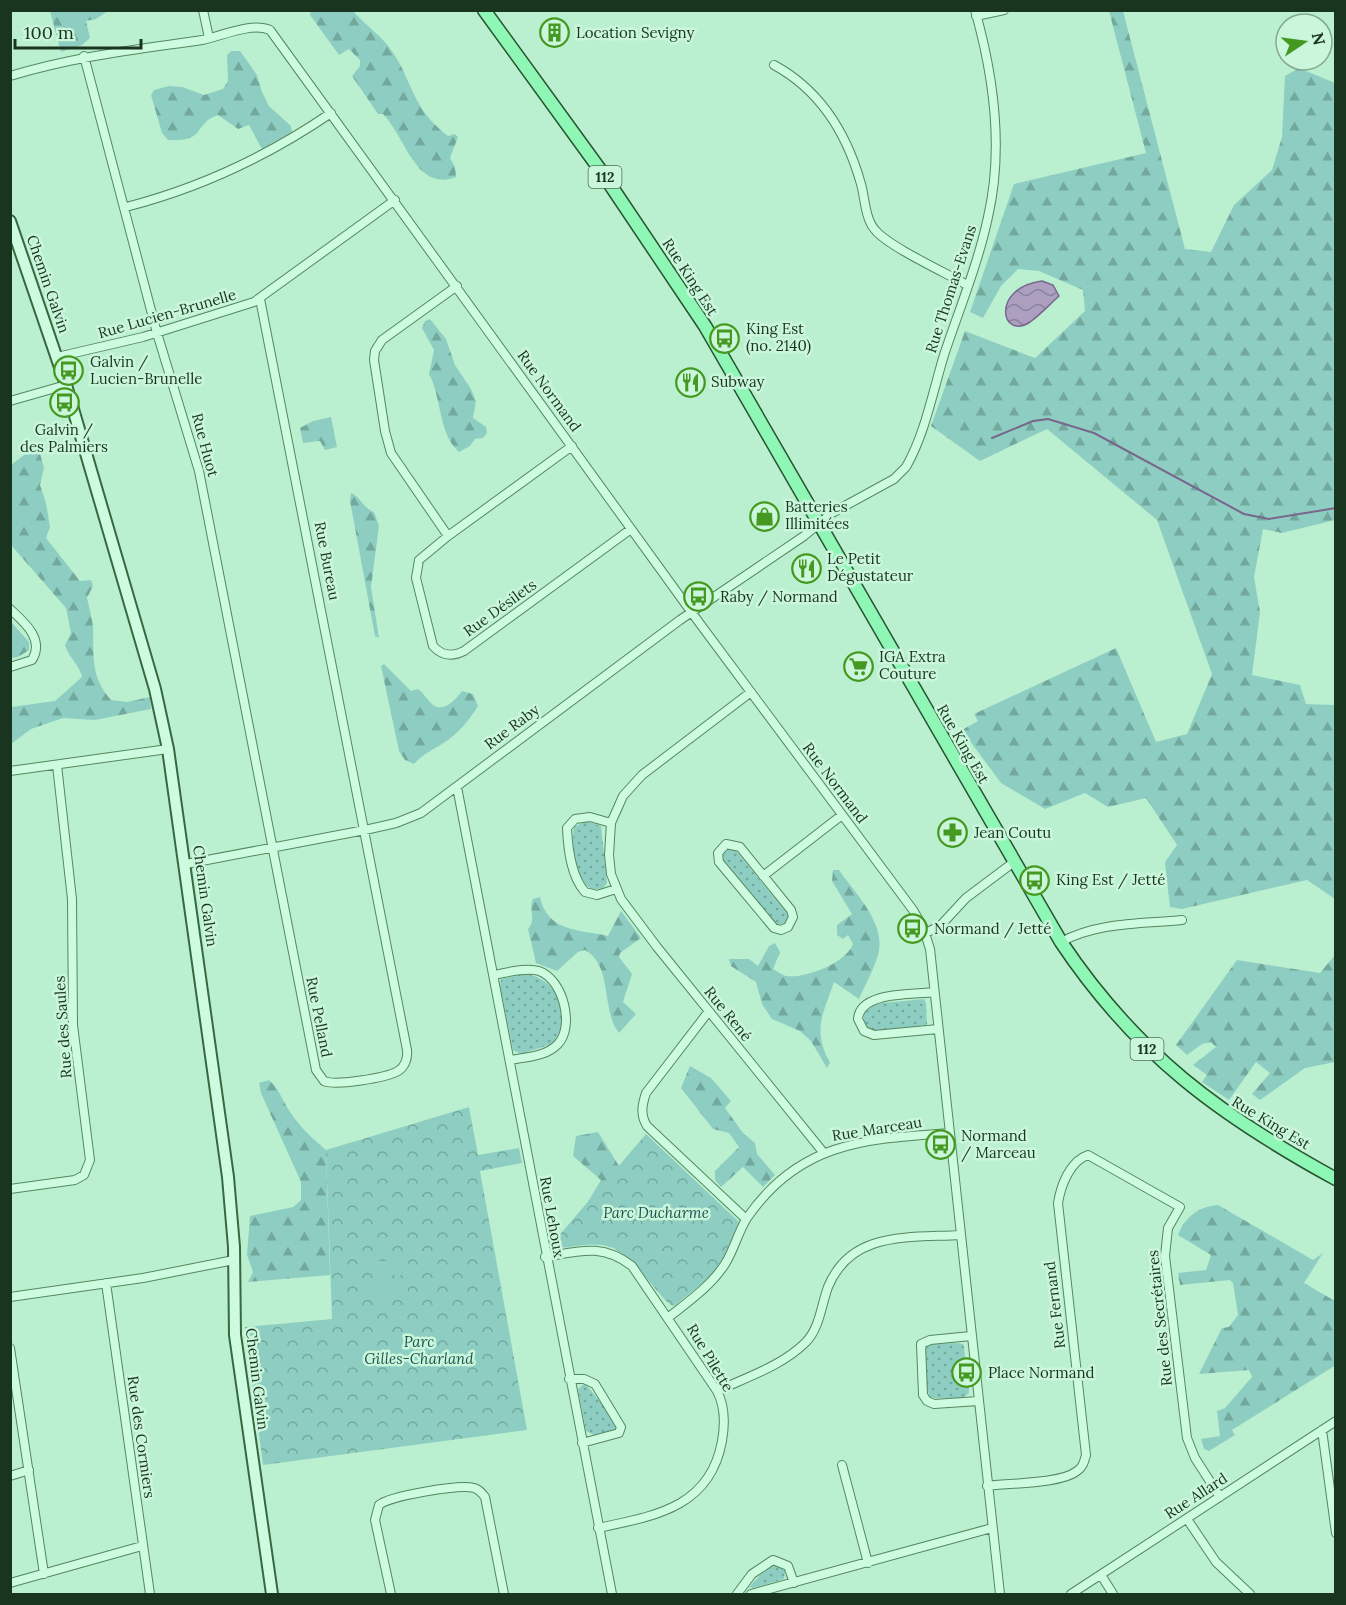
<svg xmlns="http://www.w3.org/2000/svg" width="1346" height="1605" font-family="Lora,serif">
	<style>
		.grass { fill: url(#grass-dots) }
		.forest { fill: url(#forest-firs) }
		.park { fill: url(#park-crowns) }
		.garden { fill: #8ecec2 }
		.water { fill: url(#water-waves); stroke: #78668d; stroke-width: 1.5 }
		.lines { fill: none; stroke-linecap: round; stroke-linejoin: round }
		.stream { stroke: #78668d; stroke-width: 2 }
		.street-casing { stroke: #54875f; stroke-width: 10 }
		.secondary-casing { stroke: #376841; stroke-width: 14 }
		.primary-casing { stroke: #295430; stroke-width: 15 }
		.street { stroke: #cdfbdf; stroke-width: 8 }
		.secondary { stroke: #cdfbdf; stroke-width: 10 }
		.primary { stroke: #8ef7b6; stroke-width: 12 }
		.labels { text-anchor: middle; stroke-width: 5; stroke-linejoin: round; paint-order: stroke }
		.shield { fill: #caf7dc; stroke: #4f6f58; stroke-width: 1.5 }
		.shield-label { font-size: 14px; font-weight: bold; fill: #1a351f }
		.poi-label { font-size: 15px; fill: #1a351f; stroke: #caf7dc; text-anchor: start }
		.street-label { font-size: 15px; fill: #1a351f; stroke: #caf7dc }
		.park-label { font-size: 15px; font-style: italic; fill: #1f5350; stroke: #caf7dc }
	</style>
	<defs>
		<pattern id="grass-dots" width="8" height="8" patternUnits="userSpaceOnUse" patternTransform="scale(1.5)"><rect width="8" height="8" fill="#8ecec2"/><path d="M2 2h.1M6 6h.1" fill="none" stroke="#73a89d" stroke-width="1.8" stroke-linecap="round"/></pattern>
		<pattern id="forest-firs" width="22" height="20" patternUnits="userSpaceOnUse" patternTransform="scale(1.5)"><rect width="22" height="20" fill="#8ecec2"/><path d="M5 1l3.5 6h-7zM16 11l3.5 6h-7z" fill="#73a89d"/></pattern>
		<pattern id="park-crowns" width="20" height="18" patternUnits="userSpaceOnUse" patternTransform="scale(1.5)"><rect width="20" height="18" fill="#8ecec2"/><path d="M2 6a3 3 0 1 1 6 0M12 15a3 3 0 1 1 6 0" fill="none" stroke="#73a89d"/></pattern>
		<pattern id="water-waves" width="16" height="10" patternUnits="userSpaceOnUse" patternTransform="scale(1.5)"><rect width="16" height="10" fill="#ac9fc0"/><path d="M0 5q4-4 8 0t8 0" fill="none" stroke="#8b829b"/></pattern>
	</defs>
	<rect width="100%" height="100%" fill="#baf0cf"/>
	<path class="grass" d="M586 821 601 826 607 883 603 888 592 890C575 878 571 846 574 827Z
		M729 847 737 852 787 913 788 918 784 924H776L723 859 724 851Z
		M524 974C557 976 572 1016 555 1043L521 1054 513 1050 500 985 501 979Z
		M924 999 926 1003 927 1025 872 1031 864 1025V1011L872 1004Z
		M958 1343 963 1344 964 1348 969 1393 963 1398H930L927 1388 924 1349 930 1344Z
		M585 1383 613 1418 616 1427 614 1430 594 1435 586 1431 578 1389Z
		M775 1564 785 1571 784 1579 753 1588 749 1587 770 1565Z"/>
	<path class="forest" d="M50 11V10L108 11 96 19 86 21 90 38 82 45 61 52Z
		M311 11H353C364 24 381 35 392 51 415 86 411 107 448 136L455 134 458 137 450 158 455 167 456 177C416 193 405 136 383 114H378L352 76 360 66V60L349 49 339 55 310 15Z
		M1109 11H1123L1185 249 1211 252 1234 205 1272 170 1282 137 1285 76 1299 68 1335 83V520L1282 533 1263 529 1254 577 1260 612 1252 675 1300 685 1306 704 1335 705V899L1307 880 1182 909 1170 907 1165 862 1177 845 1146 798 1108 807 1085 793 1045 809 1001 783 962 730 978 721 974 714 1116 648 1156 742 1187 734 1212 674 1157 520 1047 429 980 461 931 426 965 331 1035 358 1085 311 1083 290 1039 271 1018 269 1001 286 983 318 970 312 1014 184 1146 153Z
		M231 51H240L257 75 262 92 269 106 291 126 292 132 262 149 249 125 238 129 218 115C192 124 208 142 168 140L162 133 151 95 154 90 169 86 182 87 204 95 223 89 228 81 227 55Z
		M430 319 446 339 455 365 471 389 476 401 473 418 486 427 487 433 483 438 475 439 470 446 459 452C438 433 442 398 429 374L434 350 422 328 425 321Z
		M331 417 337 447 325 450 320 441 303 443 300 428 313 421Z
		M32 449 39 450 44 468 40 485 46 503 50 527 46 538 80 581 91 580 93 586 87 598C89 607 92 617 93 627 94 656 90 676 111 700L127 702 150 697 151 709 95 720 63 718 31 729 11 744V707L55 701 82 677C79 664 69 658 65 645L71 633 66 608 11 545V465Z
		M351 493C361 497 363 508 374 512L379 526 371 587 379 638 375 636 350 501Z
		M11 622 29 642V650L18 657 11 658Z
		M384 664 411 691 418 689C424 693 427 700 432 704 443 714 456 699 462 691L473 694 478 706C470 719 458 734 445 742 433 750 424 753 414 764L405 760 399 751 381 666Z
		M833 870H839C854 892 884 921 879 950 876 966 866 983 859 999L834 982C823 1015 812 1029 830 1063L827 1068 811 1041 800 1031 772 1019 762 1004 756 982 731 966 729 959H749L758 966 769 946 775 943 780 952 773 969C776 971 782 975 786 976 805 979 846 963 853 944L848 935 843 939 837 935V925L852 914 832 881Z
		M540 897C548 932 577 929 608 936L621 911 641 938 620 953 619 957 632 974 623 1002 636 1014 619 1033C601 1011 613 965 585 950L578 952 557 971 536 963 528 929C537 919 528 910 533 899Z
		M1335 955V1062L1305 1068 1260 1100 1252 1094 1270 1073 1256 1062 1229 1100 1202 1082 1207 1075 1193 1065 1216 1047 1211 1042 1202 1044 1187 1055 1176 1045 1237 960 1320 973Z
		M690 1066 711 1078 731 1101 725 1108 743 1133 755 1143 757 1154 775 1175 763 1187 743 1167 721 1187 715 1180V1171L739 1147 729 1133 713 1129 681 1088Z
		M269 1080C280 1090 282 1100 290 1112 300 1127 312 1138 326 1150L330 1275 248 1282 253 1272 247 1255 250 1216 293 1207 301 1200V1182L261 1093 259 1083Z
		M598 1132 619 1166 628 1257 612 1247 600 1244 580 1215 601 1180 573 1156 576 1136Z
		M1218 1205 1313 1260 1323 1253 1304 1283 1335 1301 1336 1365 1232 1430 1235 1435 1209 1451 1204 1449 1201 1439 1220 1436 1217 1411 1225 1408 1252 1377 1249 1370 1199 1374 1222 1328 1229 1327 1238 1315 1233 1283 1230 1280 1180 1285 1178 1273 1206 1270 1211 1255 1178 1235C1186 1216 1198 1207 1218 1205Z"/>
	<path class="park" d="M469 1107 478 1155 519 1148 522 1163 480 1171 527 1430 263 1465 245 1327 332 1319 326 1150Z
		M646 1134 739 1222 720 1265 711 1277 674 1306C664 1306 634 1254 611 1247 591 1241 575 1248 555 1248L551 1245Z"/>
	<path class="garden" d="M377 1261H408V1275H377Z
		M377 1281H407L408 1295H377Z"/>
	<path class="water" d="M1042 281 1053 285 1059 296C1049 305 1040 315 1030 322 1001 341 990 288 1042 281Z"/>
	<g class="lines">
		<path class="stream" d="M992 438 1033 421 1048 419 1094 433 1244 514 1269 519 1336 508"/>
		<defs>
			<path id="street" d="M203 10 209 38
				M976 16 1004 10
				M84 56 157 333 199 471 316 1070 324 1081C335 1086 386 1078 398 1071 405 1067 408 1058 407 1050L260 299
				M774 65C820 90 847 134 861 184 865 198 865 220 876 231 890 247 946 273 967 285
				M10 76C77 56 134 50 202 40 222 36 251 22 270 30L692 613 913 910 923 927 930 949 1000 1594
				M126 207C200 188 268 156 331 113
				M57 357 143 337 254 302 395 200
				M10 401 66 385
				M572 446 448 536 419 560 416 578 433 646C442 656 452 657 464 651L631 529
				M448 536 391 453 385 431 374 360 375 351 382 340 457 286
				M10 609C24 622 45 639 32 660L10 667
				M751 692 642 775 623 796 611 823 609 855 611 874 621 899 657 947 823 1152
				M10 771 168 749
				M457 787 612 1594
				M611 823 590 817 575 819 567 828C568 850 571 876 585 892L597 895 616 889
				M726 844 740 847 791 910 793 917 788 927 781 930 774 928 719 862 718 853Z
				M186 864 365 830 396 823 421 813 680 620 804 536 832 513 894 479 906 467C925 434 933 391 944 355 959 310 978 264 988 217 1004 148 994 77 975 10
				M763 876 842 815
				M926 933 941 925 966 898 1014 862
				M1061 942C1098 922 1141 924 1182 920
				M493 975C506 973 526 967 539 971 563 979 575 1026 558 1044 546 1057 525 1057 510 1060
				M934 992C913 995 860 991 858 1019L864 1031 874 1035 938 1029
				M709 1011 646 1093C642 1105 640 1115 647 1126L746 1219
				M10 1189 75 1180 84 1175 90 1160 73 1025 72 899 57 765
				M545 1257C580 1251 602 1243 632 1266L717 1391C725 1406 725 1424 722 1441 710 1508 654 1516 598 1528
				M106 1283 150 1594
				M10 1297 143 1278 234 1260
				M669 1317C689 1301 711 1286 725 1264 734 1250 738 1232 747 1218 799 1142 865 1139 949 1133
				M971 1336 930 1340 921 1344 923 1395 927 1401 934 1404 978 1401
				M10 1348 44 1574
				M569 1379H584L595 1384 621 1427 619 1433 582 1443
				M717 1391C747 1377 782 1366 806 1342 820 1327 821 1306 828 1287 851 1231 908 1238 960 1235
				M1322 1430 1336 1533
				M842 1465 868 1563
				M10 1476 29 1470
				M987 1486C1008 1483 1061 1484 1077 1471 1083 1467 1084 1462 1086 1455L1058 1203C1061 1185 1070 1161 1088 1155L1180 1207 1168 1228 1165 1256 1187 1438 1195 1458 1220 1497
				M1187 1519 1216 1562 1250 1594
				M1101 1575 1113 1594
				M10 1583 142 1546
				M391 1594 375 1520 379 1505C389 1496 460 1484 474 1488 479 1489 482 1493 485 1497L504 1594
				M737 1594 752 1574 773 1560 788 1566 794 1583
				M751 1594 992 1528
				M1071 1594 1336 1421"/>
			<path id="secondary" d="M10 221 66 385 155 689 168 749 228 1177 234 1247 235 1335 272 1594"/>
			<path id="primary" d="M484 10 601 171 705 326 1061 942C1136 1054 1219 1115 1336 1179"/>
		</defs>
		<use href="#street" class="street-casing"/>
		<use href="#secondary" class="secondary-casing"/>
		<use href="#primary" class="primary-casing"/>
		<use href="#street" class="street"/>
		<use href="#secondary" class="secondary"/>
		<use href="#primary" class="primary"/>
	</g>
	<defs>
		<symbol id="building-ring" viewBox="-11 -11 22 22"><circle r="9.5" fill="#caf7dc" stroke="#469920" stroke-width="1.5"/><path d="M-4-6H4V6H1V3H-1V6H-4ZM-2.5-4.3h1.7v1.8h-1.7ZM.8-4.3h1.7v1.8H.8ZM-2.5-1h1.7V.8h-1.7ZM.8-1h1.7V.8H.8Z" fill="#469920"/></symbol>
		<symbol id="bus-ring" viewBox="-11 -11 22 22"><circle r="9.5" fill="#caf7dc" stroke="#469920" stroke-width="1.5"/><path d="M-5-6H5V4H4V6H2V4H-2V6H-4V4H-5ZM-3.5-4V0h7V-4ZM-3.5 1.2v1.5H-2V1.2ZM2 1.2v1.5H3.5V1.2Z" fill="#469920"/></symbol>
		<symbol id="restaurant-ring" viewBox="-11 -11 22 22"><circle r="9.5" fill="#caf7dc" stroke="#469920" stroke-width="1.5"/><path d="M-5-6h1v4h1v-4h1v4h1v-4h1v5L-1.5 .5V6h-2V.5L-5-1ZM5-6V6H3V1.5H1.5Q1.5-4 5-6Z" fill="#469920"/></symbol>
		<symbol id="shop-ring" viewBox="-11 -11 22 22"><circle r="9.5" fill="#caf7dc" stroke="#469920" stroke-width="1.5"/><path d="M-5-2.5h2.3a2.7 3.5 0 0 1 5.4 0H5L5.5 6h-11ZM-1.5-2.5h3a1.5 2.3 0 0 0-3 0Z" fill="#469920"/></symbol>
		<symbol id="supermarket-ring" viewBox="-11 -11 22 22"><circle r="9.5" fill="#caf7dc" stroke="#469920" stroke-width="1.5"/><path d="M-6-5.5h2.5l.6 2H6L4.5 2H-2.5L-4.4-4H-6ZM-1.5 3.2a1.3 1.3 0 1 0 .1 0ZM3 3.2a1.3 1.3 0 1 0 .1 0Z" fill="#469920"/></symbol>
		<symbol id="pharmacy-ring" viewBox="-11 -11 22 22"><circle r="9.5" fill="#caf7dc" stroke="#469920" stroke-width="1.5"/><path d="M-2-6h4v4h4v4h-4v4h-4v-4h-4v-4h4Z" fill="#469920"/></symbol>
	</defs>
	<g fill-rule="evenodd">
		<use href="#building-ring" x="538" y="16" width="33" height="33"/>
		<use href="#bus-ring" x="708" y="322" width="33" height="33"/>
		<use href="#bus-ring" x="52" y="354" width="33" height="33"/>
		<use href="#restaurant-ring" x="674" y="366" width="33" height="33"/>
		<use href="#bus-ring" x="48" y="386" width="33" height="33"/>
		<use href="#shop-ring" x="748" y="500" width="33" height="33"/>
		<use href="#restaurant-ring" x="790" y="552" width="33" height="33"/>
		<use href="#bus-ring" x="682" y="580" width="33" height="33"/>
		<use href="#supermarket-ring" x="842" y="650" width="33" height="33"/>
		<use href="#pharmacy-ring" x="936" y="816" width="33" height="33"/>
		<use href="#bus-ring" x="1018" y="864" width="33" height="33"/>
		<use href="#bus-ring" x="896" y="912" width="33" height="33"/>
		<use href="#bus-ring" x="924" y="1128" width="33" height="33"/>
		<use href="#bus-ring" x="950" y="1356" width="33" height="33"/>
	</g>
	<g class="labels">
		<g class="shield">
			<rect x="588.5" y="166" width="33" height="22" rx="4.5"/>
			<rect x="1130.5" y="1038" width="33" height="22" rx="4.5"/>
		</g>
		<g class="shield-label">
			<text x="605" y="182">112</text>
			<text x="1147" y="1054">112</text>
		</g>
		<g class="poi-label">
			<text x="576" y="38">Location Sevigny</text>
			<text x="746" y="334">King Est<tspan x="746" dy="17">(no. 2140)</tspan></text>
			<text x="90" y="367">Galvin /<tspan x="90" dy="17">Lucien-Brunelle</tspan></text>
			<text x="711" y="387">Subway</text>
			<text x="64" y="435" text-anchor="middle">Galvin /<tspan x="64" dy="17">des Palmiers</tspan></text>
			<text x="785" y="512">Batteries<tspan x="785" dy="17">Illimitées</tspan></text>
			<text x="827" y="564">Le Petit<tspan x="827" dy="17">Dégustateur</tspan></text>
			<text x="720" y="602">Raby / Normand</text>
			<text x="879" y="662">IGA Extra<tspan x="879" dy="17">Couture</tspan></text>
			<text x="974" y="838">Jean Coutu</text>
			<text x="1056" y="885">King Est / Jetté</text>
			<text x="934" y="934">Normand / Jetté</text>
			<text x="961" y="1141">Normand<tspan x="961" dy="17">/ Marceau</tspan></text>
			<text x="988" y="1378">Place Normand</text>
		</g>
		<g class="street-label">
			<text transform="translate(690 277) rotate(57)" y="5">Rue King Est</text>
			<text transform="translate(48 284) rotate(71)" y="5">Chemin Galvin</text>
			<text transform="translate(951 289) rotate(-72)" y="5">Rue Thomas-Evans</text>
			<text transform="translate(167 314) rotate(-16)" y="5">Rue Lucien-Brunelle</text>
			<text transform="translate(549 391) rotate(54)" y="5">Rue Normand</text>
			<text transform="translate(205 445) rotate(75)" y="5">Rue Huot</text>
			<text transform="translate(327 561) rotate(79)" y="5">Rue Bureau</text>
			<text transform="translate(500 608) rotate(-36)" y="5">Rue Désilets</text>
			<text transform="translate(512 727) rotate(-37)" y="5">Rue Raby</text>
			<text transform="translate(963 744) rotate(60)" y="5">Rue King Est</text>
			<text transform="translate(835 783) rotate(53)" y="5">Rue Normand</text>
			<text transform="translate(205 896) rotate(82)" y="5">Chemin Galvin</text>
			<text transform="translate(728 1014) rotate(51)" y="5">Rue René</text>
			<text transform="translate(319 1017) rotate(79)" y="5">Rue Pelland</text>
			<text transform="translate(63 1027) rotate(-94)" y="5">Rue des Saules</text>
			<text transform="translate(1271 1123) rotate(31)" y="5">Rue King Est</text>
			<text transform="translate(877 1129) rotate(-9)" y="5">Rue Marceau</text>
			<text transform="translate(552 1217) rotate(80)" y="5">Rue Lehoux</text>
			<text transform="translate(1055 1305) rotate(-97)" y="5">Rue Fernand</text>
			<text transform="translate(1160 1318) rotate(-96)" y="5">Rue des Secrétaires</text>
			<text transform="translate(710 1358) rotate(59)" y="5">Rue Pilette</text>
			<text transform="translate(257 1379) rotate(83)" y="5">Chemin Galvin</text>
			<text transform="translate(141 1437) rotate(82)" y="5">Rue des Cormiers</text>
			<text transform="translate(1196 1496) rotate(-33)" y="5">Rue Allard</text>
		</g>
		<g class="park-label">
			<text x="656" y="1218">Parc Ducharme</text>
			<text x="419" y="1347">Parc<tspan x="419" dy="17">Gilles-Charland</tspan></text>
		</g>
	</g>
	<rect width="1346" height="1605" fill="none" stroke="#1a351f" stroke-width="24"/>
	<g transform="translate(1304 42) rotate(77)"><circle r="28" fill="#caf7dc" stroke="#84a990" stroke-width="1.5"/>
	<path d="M0-4.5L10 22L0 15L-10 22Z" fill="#469920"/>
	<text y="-9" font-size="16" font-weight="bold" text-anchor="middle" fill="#1a351f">N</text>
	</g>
	<path d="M15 39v9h126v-9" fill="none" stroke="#1a351f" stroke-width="3"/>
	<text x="24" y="39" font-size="18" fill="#1a351f" stroke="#caf7dc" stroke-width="4.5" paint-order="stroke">100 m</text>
</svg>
